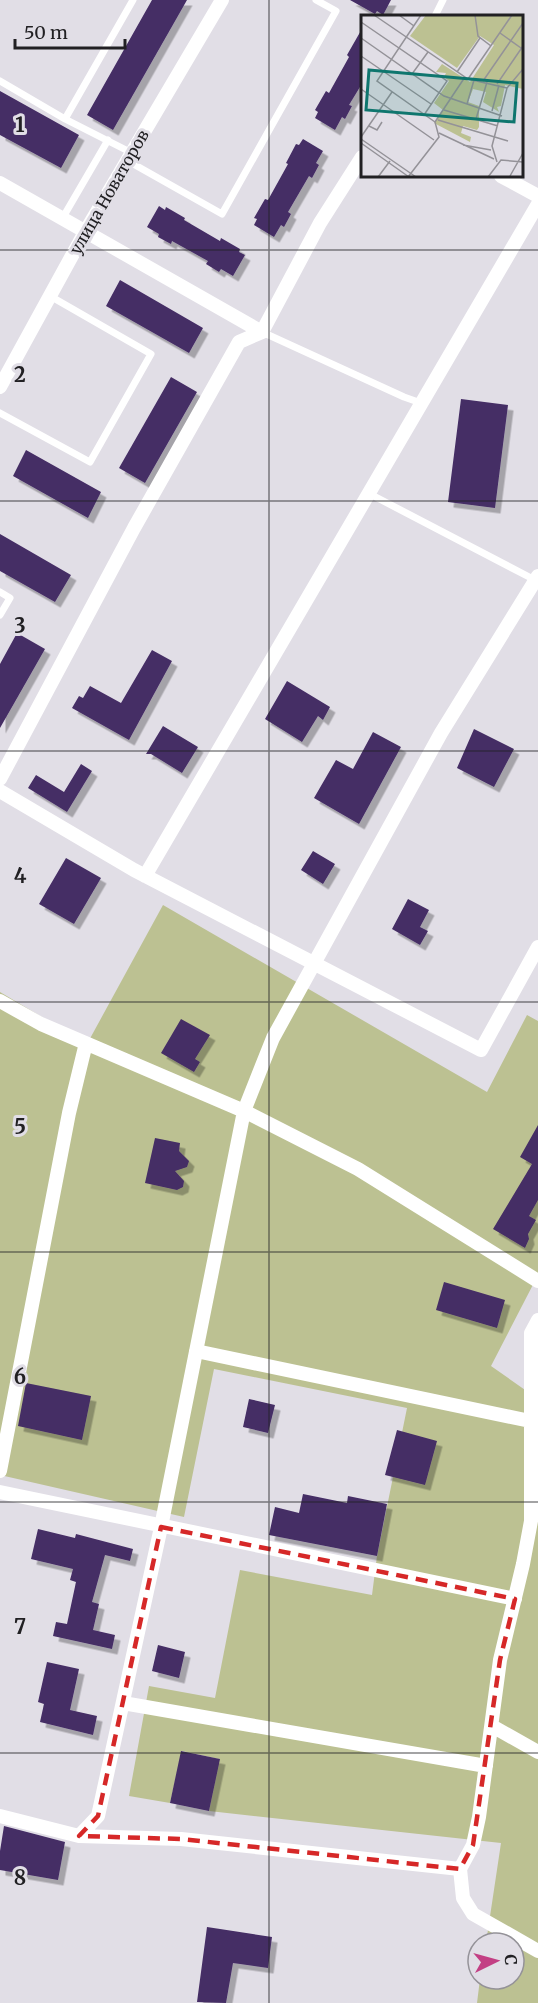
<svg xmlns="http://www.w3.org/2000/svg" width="538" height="2003" font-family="Merriweather,serif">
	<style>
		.green { fill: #bcc192 }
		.building { fill: #452d65; filter: url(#shadow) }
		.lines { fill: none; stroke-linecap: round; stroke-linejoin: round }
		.service { stroke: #fff; stroke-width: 7 }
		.minor { stroke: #fff; stroke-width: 14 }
		.marked { fill: none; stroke: #d62828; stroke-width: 4.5; stroke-dasharray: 12 8; stroke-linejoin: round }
		.grid { fill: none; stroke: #212023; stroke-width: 1.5; stroke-opacity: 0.55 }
		.labels { text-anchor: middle; stroke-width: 6; stroke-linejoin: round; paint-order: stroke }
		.street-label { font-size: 16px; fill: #212023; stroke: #e1dee6 }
		.inset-road { fill: none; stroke: #949298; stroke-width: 1.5 }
		.view { fill: #0f766e; fill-opacity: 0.15; stroke: #0f766e; stroke-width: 3 }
		.inset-edge { fill: none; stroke: #212023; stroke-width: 3 }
		.grid-label { font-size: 20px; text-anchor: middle; font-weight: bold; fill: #212023; stroke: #e1dee6; stroke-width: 6; stroke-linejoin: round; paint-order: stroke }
	</style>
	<defs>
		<filter id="shadow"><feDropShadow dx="5.5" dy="5.5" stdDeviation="0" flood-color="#0004"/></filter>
	</defs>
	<rect width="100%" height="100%" fill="#e1dee6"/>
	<path class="green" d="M163 905 487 1092 527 1015 538 1021V1275L491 1366 538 1399V2003H477L480 1979H514V1943H486L501 1843 209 1811 219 1759 182 1751 170 1803 129 1796 149 1686 215 1698 240 1570 372 1595 377 1556 407 1408 214 1369 184 1517 0 1475V992L87 1044Z"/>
	<path class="building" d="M152 0H187L113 130 87 115Z
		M350 0H391L383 15 377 11 375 14Z
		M363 27V82L349 105 352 106 345 119 342 117 335 130 315 118 318 112 315 110 326 91 329 93 349 57 347 55Z
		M0 91 79 135 61 168 0 135Z
		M303 139 323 151 316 163 319 165 312 178 309 176 288 212 291 214 284 227 281 225 274 237 254 225 257 219 254 218 265 199 268 200 288 164 286 163 296 144 299 145Z
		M159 206 165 210 166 207 185 218 184 220 220 241 221 238 240 249 239 252 245 255 233 276 221 269 219 272 206 264 208 261 172 241 171 244 158 237 159 234 147 227Z
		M120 280 203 328 189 353 106 306Z
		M171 377 197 392 145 483 119 468Z
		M461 399 508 405 495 508 448 502Z
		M26 450 101 492 88 518 13 476Z
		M0 534 71 575 55 602 0 571Z
		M17 633 45 649 0 728V664Z
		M152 650 172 661 129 740 72 708 79 696 83 698 90 686 121 703Z
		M287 681 330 707 323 720 318 716 302 742 265 719Z
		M163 726 198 747 182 773 151 754H146Z
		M474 729 514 749 494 787 457 768Z
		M373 732 401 747 359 824 314 798 336 760 353 769Z
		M81 764 92 771 67 812 28 788 36 775 64 792Z
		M313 851 335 864 323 884 301 870Z
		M66 858 101 878 74 924 39 904Z
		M408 899 429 910 420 927 428 931 420 945 392 929Z
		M181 1019 210 1035 195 1059 200 1062 194 1072 161 1053Z
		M538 1125V1200L529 1216 536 1220 528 1234 529 1239 525 1248 493 1229 532 1164 520 1157Z
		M155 1138 180 1143 179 1151 189 1161 187 1167 175 1171 184 1181 183 1187 177 1190 145 1183Z
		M444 1282 505 1300 497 1328 436 1310Z
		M26 1383 91 1396 82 1440 18 1426Z
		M249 1399 275 1405 268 1433 243 1427Z
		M397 1430 437 1441 425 1485 385 1475Z
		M303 1494 347 1503 348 1496 387 1504 377 1556 269 1535 275 1507 299 1513Z
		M38 1529 75 1538 76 1534 133 1549 130 1561 105 1555 92 1602 99 1604 93 1630 115 1635 112 1649 53 1636 56 1622 67 1624 76 1582 70 1580 73 1569 31 1559Z
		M158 1645 185 1652 179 1678 152 1671Z
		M47 1662 79 1669 70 1710 97 1716 93 1735 40 1722 44 1704 38 1702Z
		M181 1751 220 1759 209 1811 170 1803Z
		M4 1826 65 1842 58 1880 0 1870V1851Z
		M207 1927 272 1937 268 1968 233 1963 226 2003 197 2002Z"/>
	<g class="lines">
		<path class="service" d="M435 16 443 0
			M0 81 65 119 133 0
			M65 119 132 153
			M128 161 222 214 336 11 316 0
			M62 219 108 140
			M262 332 404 397 421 403
			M0 413 90 462 151 354 50 296
			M368 493 535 580
			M0 592 10 598 0 615"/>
		<path class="minor" d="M501 176 538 196
			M0 183 262 332
			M0 387 85 232 222 0
			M0 779 134 528 239 342 262 332 320 223 362 157
			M0 791 134 870 481 1050 538 947
			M145 876 538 204
			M0 1001 41 1024 244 1111 358 1169 538 1281
			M538 1320 531 1333V1521L523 1564 500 1660 479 1817 473 1845 460 1869 463 1898 473 1914 538 1951
			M196 1351 530 1421
			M0 1471 69 1113 86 1043
			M0 1492 515 1599
			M123 1703 486 1766
			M492 1726 538 1752
			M0 1816 79 1836 181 1839 460 1869
			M79 1836 98 1816 161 1527 244 1111 273 1038 441 733 538 576"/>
	</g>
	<path class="marked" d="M161 1527 515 1599 500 1660 473 1845 460 1869 181 1839 79 1836 98 1816Z"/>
	<path class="grid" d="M269 0V2003M0 250H538M0 501H538M0 751H538M0 1002H538M0 1252H538M0 1502H538M0 1753H538"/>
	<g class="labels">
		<g class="street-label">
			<text transform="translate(109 192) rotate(-60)" y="6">улица Новаторов</text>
		</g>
	</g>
	<g transform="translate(361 15)">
		<rect width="162" height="162" fill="#e1dee6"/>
		<path d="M65 0H162V74L144 70 140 91 136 92 138 97 122 87 125 77 112 74 107 87 118 91V112L116 115 102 111 100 118 110 122 109 127 73 108 82 95 73 88 88 66 83 62 85 58 75 57 81 49 109 67 133 30 119 21 96 53 49 21Z" fill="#bcc192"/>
		<path class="inset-road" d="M13 0 107 64 146 73M38 0 53 11M60 0 16 66 74 107M114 0 117 21 130 31M0 7 86 66 63 100M139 18 160 33M0 23 83 81 141 101M0 41 70 89M96 57 119 23M51 59 67 37M107 64 151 0M122 66 162 8M136 69 162 31M0 74 73 125M106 89 113 65M83 95 137 111M131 96 138 70M115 104 126 67M77 105 147 126M8 111 16 115 21 107M78 118 133 144M0 122 31 77M0 124 55 162M0 128 48 162M102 130 130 135M136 147 131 131 146 73 162 54M149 161 162 138M17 162 29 146M47 162 78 122 74 107 104 62M127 162 140 145 162 147"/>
		<path class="view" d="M8 55 156 68 153 107 5 95Z"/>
		<rect width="162" height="162" class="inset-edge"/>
	</g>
	<g class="grid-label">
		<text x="20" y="132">1</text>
		<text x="20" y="382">2</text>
		<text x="20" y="633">3</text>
		<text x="20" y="883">4</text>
		<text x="20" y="1134">5</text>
		<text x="20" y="1384">6</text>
		<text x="20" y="1634">7</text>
		<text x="20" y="1885">8</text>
	</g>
	<g transform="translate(496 1961) rotate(85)"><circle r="28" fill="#e1dee6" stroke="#949298" stroke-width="1.5"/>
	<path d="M0-4.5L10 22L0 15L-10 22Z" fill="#c33f84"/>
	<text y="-9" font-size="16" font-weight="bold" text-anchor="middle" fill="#212023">С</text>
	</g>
	<path d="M15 39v9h110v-9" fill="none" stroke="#212023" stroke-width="3"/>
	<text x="24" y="39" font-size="18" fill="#212023" stroke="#e1dee6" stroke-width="4.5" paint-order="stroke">50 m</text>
</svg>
